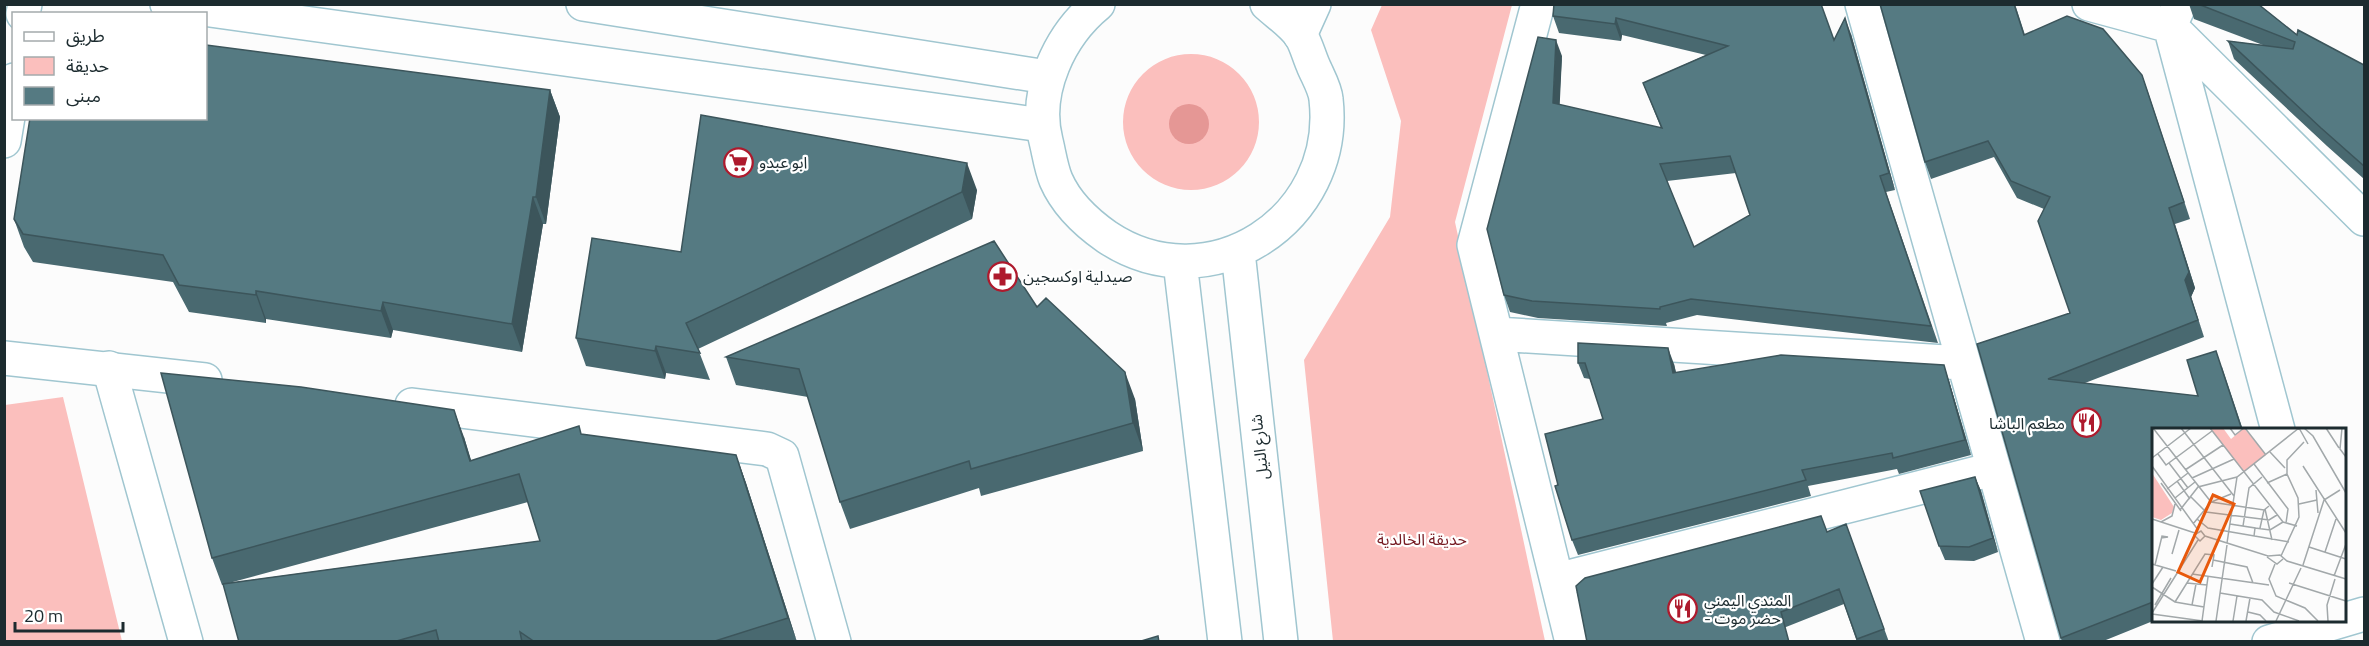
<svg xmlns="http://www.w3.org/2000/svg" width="2369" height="646" font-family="'Titillium Web','Noto Sans Arabic',sans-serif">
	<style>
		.green { fill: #fbbfbd }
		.water { fill: #e59795 }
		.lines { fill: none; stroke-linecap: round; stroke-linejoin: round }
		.street-casing { stroke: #a0c6d0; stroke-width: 36 }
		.secondary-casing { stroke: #a0c6d0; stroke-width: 36 }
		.primary-casing { stroke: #a0c6d0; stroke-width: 36 }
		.street { stroke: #fff; stroke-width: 33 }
		.secondary { stroke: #fff; stroke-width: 33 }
		.primary { stroke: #fff; stroke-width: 33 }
		.wall { fill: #496970; fill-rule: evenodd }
		.shaded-wall { fill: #3c555b }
		.building { fill: #557a82; stroke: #3c555b; stroke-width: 1.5; fill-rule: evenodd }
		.labels { text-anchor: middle; stroke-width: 4.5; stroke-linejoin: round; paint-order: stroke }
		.poi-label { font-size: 16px; fill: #1c2b2f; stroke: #fff; text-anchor: start }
		.street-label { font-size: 16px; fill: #1c2b2f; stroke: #fff }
		.park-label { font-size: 16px; fill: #751a22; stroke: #fff }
		.inset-road { fill: none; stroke: #a2a8aa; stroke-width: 1.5 }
		.view { fill: #e8590c; fill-opacity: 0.15; stroke: #e8590c; stroke-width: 3 }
		.inset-edge { fill: none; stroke: #1c2b2f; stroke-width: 3 }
	</style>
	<rect width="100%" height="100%" fill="#fcfcfc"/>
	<path class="green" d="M1382 5H1512L1455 222 1545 641H1333L1304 360 1390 217 1401 121 1371 30Z
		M1123 122a68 68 0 1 1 136 0a68 68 0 1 1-136 0Z
		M63 397 122 641H5V405Z"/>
	<path class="water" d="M1169 124a20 20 0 1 1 40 0a20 20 0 1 1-40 0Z"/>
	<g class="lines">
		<defs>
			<path id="street" d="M1538 4 1474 245 1572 642
				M1862 4 2043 642
				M2089 4 2170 26 2364 219
				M2180 4 2170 26 2278 430
				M23 14 25 4
				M4 141 14 80
				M1496 334 1962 363
				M4 358 205 380
				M412 405 767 449 782 456 834 642
				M1557 580 1993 469"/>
			<path id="secondary" d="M167 4 1042 125
				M583 4 1047 77
				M1300 35 1314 4
				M109 368 186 642
				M2269 642 2364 614"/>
			<path id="primary" d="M1098 4C1060 35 1033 91 1046 141 1049 153 1051 168 1056 180 1066 203 1087 223 1107 237 1209 305 1340 220 1326 99 1325 88 1317 75 1313 65 1309 56 1306 44 1301 36 1293 24 1278 14 1267 4
				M1238 252 1281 642
				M1180 262 1225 642"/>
		</defs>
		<use href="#street" class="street-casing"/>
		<use href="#secondary" class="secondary-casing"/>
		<use href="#primary" class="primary-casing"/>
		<use href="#street" class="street"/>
		<use href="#secondary" class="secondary"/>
		<use href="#primary" class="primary"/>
	</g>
	<path class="wall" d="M1554 4 1834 40 1851 34 1895 190 1886 192 1938 343 1697 315 1666 323 1667 326 1538 318 1510 312 1504 295 1562 56 1559 105 1661 128 1643 83 1706 55 1622 35 1621 41 1559 33 1553 16ZM1736 173 1750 215 1694 247 1667 181Z
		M1880 4H2015L2025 35 2142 75 2148 92 2190 219 2175 224 2195 288 2191 297 2204 337 2085 383 2198 396 2222 367 2243 430H2153V621L2101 642H2062L1977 344 2070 313 2044 209 2017 198 1994 157 1931 179 1925 162Z
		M2189 4H2258L2297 35 2364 65V179L2327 146 2234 59 2228 41 2263 45 2194 19Z
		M550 90 560 117 546 224H543L522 352 393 330 391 338 266 319V323L189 312 173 282 33 262 24 247 14 219Z
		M701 115 977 190 972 219 698 349 710 380 666 373 665 379 586 366 576 338 681 252Z
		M1037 307 1135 399 1143 451 981 496 979 488 850 529 840 502 808 397 736 385 726 357Z
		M1578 363 1674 364 1676 372 1949 381 1971 455 1899 474 1897 469 1808 486 1811 496 1578 555 1572 540 1558 485 1603 419 1590 379 1584 378Z
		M581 434 736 455 746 483 797 642H239L224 585H222L212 558 464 437 471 461ZM528 502 540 541 229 583Z
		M1975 477 1981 491 1998 552 1974 561 1945 560 1939 546Z
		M1846 524 1889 642H1857L1844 604 1786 627 1587 642 1827 532Z"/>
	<path class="shaded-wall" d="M1616 18 1622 35 1621 41 1615 24Z
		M1845 18 1851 34 1895 190 1889 173Z
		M1556 40 1562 56 1559 120 1553 103Z
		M550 90 560 117 546 224 536 197Z
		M967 163 977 190 972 219 962 192Z
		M533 197 543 224 522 352 512 324Z
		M2169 208 2195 288 2191 297 2204 337 2185 280Z
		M256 291 266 319V323L256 295Z
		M383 302 393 330 391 338 381 311Z
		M656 346 666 373 665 379 655 351Z
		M1668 348 1674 364 1679 388 1673 373Z
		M1944 365 1949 381 1971 455 1965 440Z
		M1125 372 1135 399 1143 451 1133 423Z
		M454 410 464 437 480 489 470 461Z
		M736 455 746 483 797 642 788 618Z
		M1975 477 1981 491 1998 552 1993 538Z"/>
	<path class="building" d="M1554 4H1821L1834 40 1845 18 1889 173 1880 176 1931 326 1691 299 1660 307V309L1532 301 1504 295 1487 229 1538 37 1556 40 1553 103 1662 128 1643 83 1728 46 1616 18 1615 24 1553 16ZM1730 156 1750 215 1694 247 1660 164Z
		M1880 4H2014L2024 35 2067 16 2103 29 2142 75 2184 202 2169 208 2189 272 2185 280 2198 320 2048 379 2198 396 2187 360 2216 351 2242 430H2153V602L2061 638 1977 344 2070 313 2038 221 2050 197 2011 181 1988 141 1925 162Z
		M2198 4H2258L2297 35 2298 30 2364 65V166L2321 128 2228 41 2293 49 2295 42Z
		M206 45 550 90 536 197H533L512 324 383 302 381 311 256 291V295L179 285 163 255 23 234 14 219 30 118H206Z
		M701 115 967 163 962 192 686 323 700 353 656 346 655 351 576 338 592 238 681 252Z
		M994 241 1037 307 1046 298 1125 372 1133 423 971 469 969 461 840 502 799 369 726 357Z
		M1578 343 1668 348 1673 373 1781 355 1944 365 1965 440 1893 458 1892 453 1802 470 1806 480 1572 540 1555 486 1558 485 1545 434 1603 419 1585 363H1578Z
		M161 373 301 387 454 410 470 461 579 426 581 434 736 455 788 618 712 642H535L520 632 522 642H439L436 630 393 642H239L223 584 540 541 519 474 212 558Z
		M1975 477 1993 538 1969 547 1939 546 1920 491Z
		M1821 516 1827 532 1846 524 1884 629 1857 639 1839 589 1781 612 1789 642H1587L1576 586 1585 578Z
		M1158 636 1159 642H1138Z"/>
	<defs>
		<symbol id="supermarket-ring" viewBox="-11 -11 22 22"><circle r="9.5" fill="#fff" stroke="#ae1a2d" stroke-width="1.5"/><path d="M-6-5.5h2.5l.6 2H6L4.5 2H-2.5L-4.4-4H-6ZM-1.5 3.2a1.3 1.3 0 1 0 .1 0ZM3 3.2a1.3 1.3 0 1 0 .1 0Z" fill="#ae1a2d"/></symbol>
		<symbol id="pharmacy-ring" viewBox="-11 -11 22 22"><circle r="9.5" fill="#fff" stroke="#ae1a2d" stroke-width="1.5"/><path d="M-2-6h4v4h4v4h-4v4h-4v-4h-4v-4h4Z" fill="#ae1a2d"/></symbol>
		<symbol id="restaurant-ring" viewBox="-11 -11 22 22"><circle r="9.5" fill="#fff" stroke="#ae1a2d" stroke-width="1.5"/><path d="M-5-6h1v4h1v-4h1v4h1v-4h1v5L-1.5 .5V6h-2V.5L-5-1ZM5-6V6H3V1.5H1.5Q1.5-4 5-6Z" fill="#ae1a2d"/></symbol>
	</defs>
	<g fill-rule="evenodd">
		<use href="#supermarket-ring" x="722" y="146" width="33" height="33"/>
		<use href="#pharmacy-ring" x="986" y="260" width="33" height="33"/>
		<use href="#restaurant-ring" x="2070" y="406" width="33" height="33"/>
		<use href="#restaurant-ring" x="1666" y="592" width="33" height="33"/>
	</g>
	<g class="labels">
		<g class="poi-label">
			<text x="759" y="168">ابو عبدو</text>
			<text x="1023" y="282">صيدلية اوكسجين</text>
			<text x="2065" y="429" text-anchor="end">مطعم الباشا</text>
			<text x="1704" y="606">المندي اليمني<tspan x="1704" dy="18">- حضر موت</tspan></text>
		</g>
		<g class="street-label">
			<text transform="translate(1259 447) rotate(-96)" y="6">شارع النيل</text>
		</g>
		<g class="park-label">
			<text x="1422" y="545">حديقة الخالدية</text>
		</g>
	</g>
	<g transform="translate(2152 428)">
		<rect width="194" height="194" fill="#fcfcfc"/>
		<path d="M58 0H71L79 11 92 0 114 27 92 44ZM0 45 22 79 20 85 9 92 0 89Z" fill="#fbbfbd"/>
		<path class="inset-road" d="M1 0 59 74 112 82 117 78M29 0 82 68M58 0 131 94 145 98M78 0 83 7 92 0M93 0 114 27M147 0 156 16M152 0 161 8 194 65M174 0 187 20M190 0 188 21 194 29M118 24 133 40M6 26 14 37 60 3M0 30 39 0M17 35 36 60M102 36 136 81 134 95M0 38 46 102M151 38 194 105M33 42 71 17M40 50 82 31M25 53 38 71M9 55 29 83M115 55 135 46M15 61 36 45M164 62 166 85M39 69 54 84 117 92 125 87M23 70 43 54M147 76 165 72M113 81 120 112M28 82 46 59 85 49 147 0M0 91 43 105M45 91 56 100 137 114M9 94 20 88 23 76M41 96 59 74 79 66M78 96 103 100 102 108M91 98 97 60 110 49M103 100 118 102 131 94M108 100 112 82M53 108 48 113 42 107 49 103 53 108 116 128 128 127 135 133 194 151M75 115 85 49M157 119 194 131M173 124 184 91M20 126 27 102M129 128 147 89 146 70 135 46V32L152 14M115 129 125 136 131 131M61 132 95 139 101 155M0 136 24 143M123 136 117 151 124 168 153 180 166 193M3 137 10 108 16 109 9 110M151 137 172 72 188 62M40 146 117 157M182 148 194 116M35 155 55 157M137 155 194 173M0 156 11 139M0 159 23 174 52 179M68 165 110 172 122 184 147 193M23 174 53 126 62 127 60 139M3 177 19 150M40 177 44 156M96 184 108 187 114 193M0 185 46 112M0 186 51 193M50 193 56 149M64 193 75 117M81 193 85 168M94 193 98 170M124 193 149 140M176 193 175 177 183 151"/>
		<path class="view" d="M61 67 82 76 48 154 26 144Z"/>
		<rect width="194" height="194" class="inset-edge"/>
	</g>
	<rect width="2369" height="646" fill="none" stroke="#1c2b2f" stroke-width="12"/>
	<rect x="12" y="12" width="195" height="108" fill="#ffffff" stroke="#a4aaac" stroke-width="1.5"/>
	<rect x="24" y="32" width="30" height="9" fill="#ffffff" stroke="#a4aaac" stroke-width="1.5"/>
	<text x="66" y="42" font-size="18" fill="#1c2b2f">طريق</text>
	<rect x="24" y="57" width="30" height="18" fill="#fbbfbd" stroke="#a4aaac" stroke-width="1.5"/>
	<text x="66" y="72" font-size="18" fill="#1c2b2f">حديقة</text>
	<rect x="24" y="87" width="30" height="18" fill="#557a82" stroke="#a4aaac" stroke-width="1.5"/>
	<text x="66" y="102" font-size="18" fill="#1c2b2f">مبنى</text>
	<path d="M15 622v9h108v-9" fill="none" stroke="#1c2b2f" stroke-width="3"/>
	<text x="24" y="622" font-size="18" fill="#1c2b2f" stroke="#ffffff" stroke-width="4.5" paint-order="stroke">20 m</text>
</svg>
